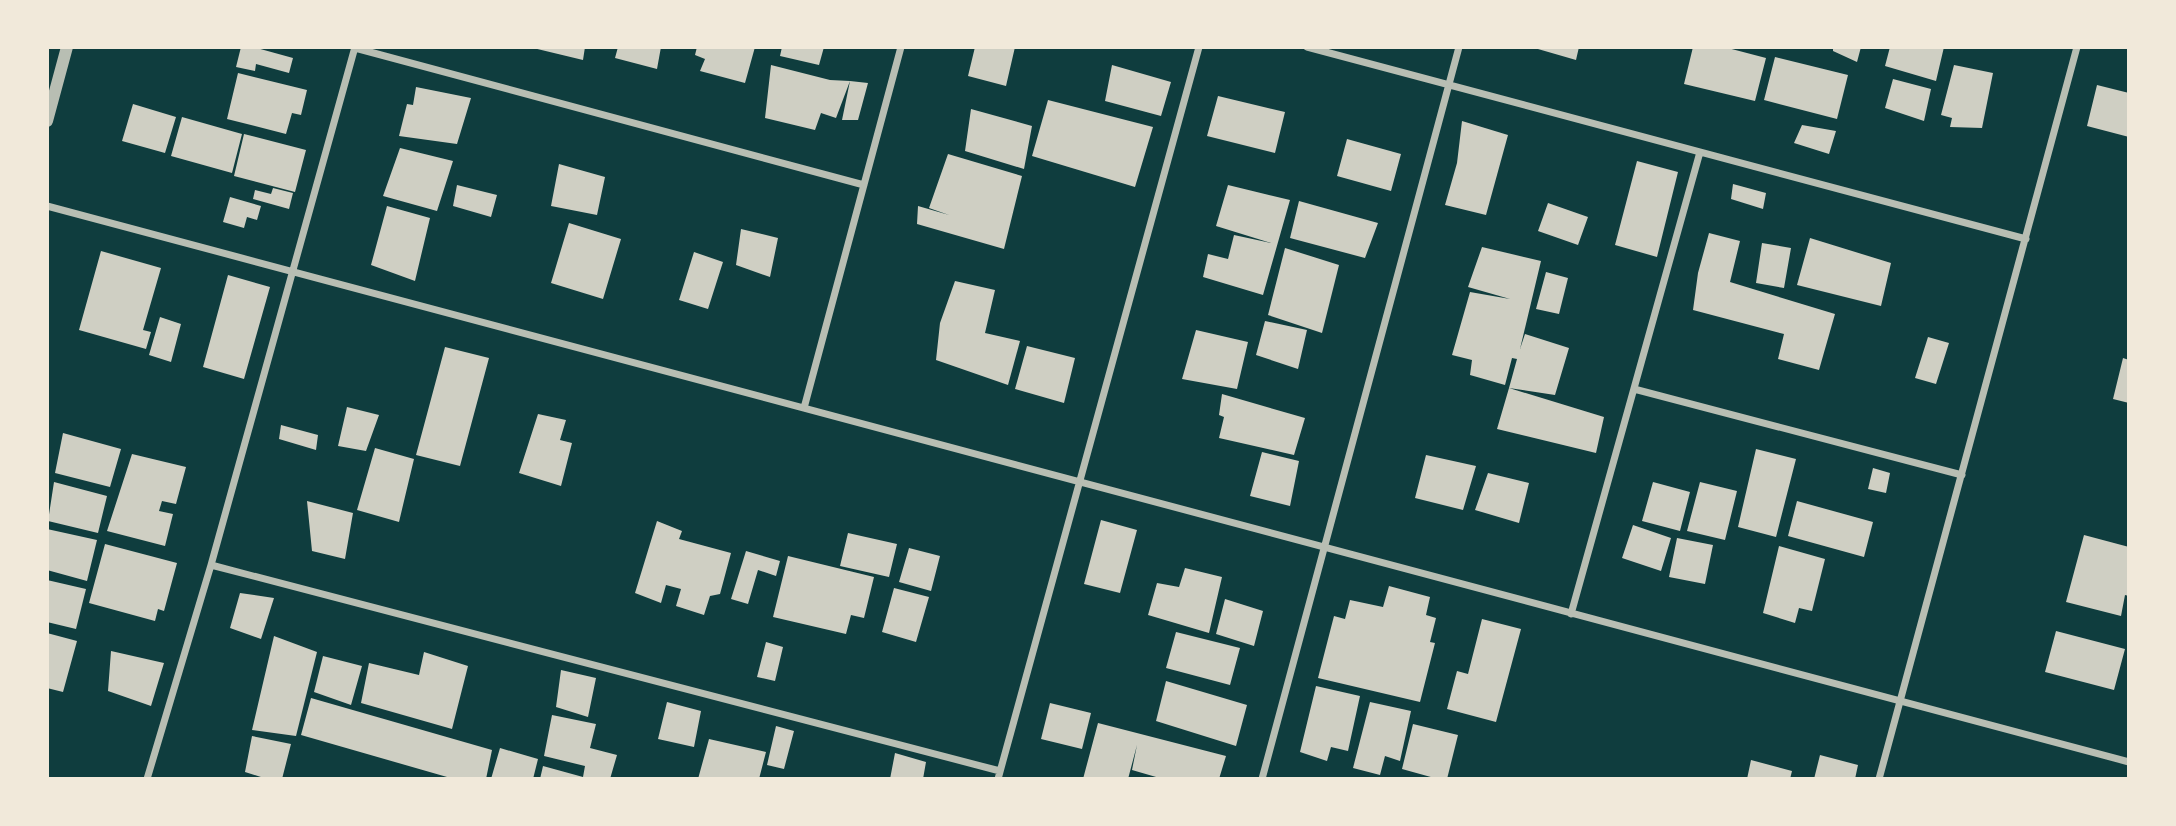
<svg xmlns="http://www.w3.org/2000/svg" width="2176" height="826" font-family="'Roboto Condensed',sans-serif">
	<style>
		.building { fill: #cfcfc3 }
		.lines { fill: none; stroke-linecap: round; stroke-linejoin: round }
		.minor { stroke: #b8beb3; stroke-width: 7 }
		.tertiary { stroke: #b8beb3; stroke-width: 12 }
	</style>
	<rect width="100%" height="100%" fill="#0f3d3e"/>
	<path class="building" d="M241 47H253L293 58 289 73 256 64 255 71 236 67Z
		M529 47H585L583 60Z
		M618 47H661L657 69 615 58Z
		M697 47H755L745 83 700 71 705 59 695 55Z
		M782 47H824L819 65 780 56Z
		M975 47H1015L1006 86 968 76Z
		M1531 47H1579L1576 60Z
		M1693 47H1724L1766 58 1755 101 1684 84Z
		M1833 47H1861L1857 62 1833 51Z
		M1890 47H1944L1936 81 1885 66Z
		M1775 57 1848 75 1837 119 1764 100Z
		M771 65 830 80 850 81 836 118 821 113 815 130 765 118Z
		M1112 65 1171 82 1161 116 1105 101Z
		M1954 65 1993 73 1982 128 1950 127 1952 118 1941 115Z
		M238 73 307 90 301 115 292 113 286 134 227 119Z
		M1893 79 1931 89 1924 121 1885 108Z
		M850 81 868 83 858 120H842Z
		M2097 85 2129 93V137L2087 126Z
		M416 87 471 98 457 144 399 136 407 104 413 105Z
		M1218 96 1285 112 1275 153 1207 136Z
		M1048 100 1153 127 1135 187 1032 156Z
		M133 104 176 117 165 153 122 141Z
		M971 109 1032 126 1024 169 965 151Z
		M182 117 242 134 232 173 171 156Z
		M1462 121 1508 135 1486 215 1445 205 1457 163Z
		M1802 125 1836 131 1829 154 1794 143Z
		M244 134 306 150 295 192 234 176Z
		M1347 139 1401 154 1391 191 1337 176Z
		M400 148 453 161 437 211 383 196Z
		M948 154 1022 176 1004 249 917 224 918 206 949 215 929 208Z
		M1637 161 1678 172 1657 257 1615 245Z
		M559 164 605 177 597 215 551 206Z
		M1733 184 1766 193 1763 209 1731 199Z
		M457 185 497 195 491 217 453 206Z
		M1228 185 1290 200 1263 295 1203 277 1208 254 1228 259 1234 235 1271 243 1216 226Z
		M273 188 293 193 289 209 253 199 255 190 271 194Z
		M230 197 261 206 257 220 247 217 244 228 223 222Z
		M1299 201 1378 223 1365 258 1290 238Z
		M1548 203 1588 217 1578 245 1538 231Z
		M387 206 430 218 415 281 371 265Z
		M569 223 621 239 603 299 551 283Z
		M741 229 778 238 770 277 736 265Z
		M1709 233 1740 241 1730 282 1835 314 1819 370 1778 359 1784 334 1693 310 1698 273Z
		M1810 238 1891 263 1881 306 1797 285Z
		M1762 243 1791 248 1784 288 1756 283Z
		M1482 247 1541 261 1520 349 1525 334 1569 348 1555 395 1509 388 1517 359 1512 358 1505 385 1470 375 1472 360 1452 355 1470 292 1510 299 1468 287Z
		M1285 248 1339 265 1322 333 1268 315Z
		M101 251 161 268 143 330 151 332 146 349 79 330Z
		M694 252 723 262 708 309 679 300Z
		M1546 272 1568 278 1559 314 1536 309Z
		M228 275 270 287 244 379 203 367Z
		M955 281 995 290 985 333 1020 341 1008 385 936 360 940 323Z
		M160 317 181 324 171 362 149 355Z
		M1265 321 1307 330 1298 369 1256 355Z
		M1196 330 1248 342 1237 389 1182 379Z
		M1928 337 1949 343 1936 384 1915 378Z
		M1027 346 1075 358 1064 403 1015 389Z
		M445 347 489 358 460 466 416 455Z
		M2123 358 2129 360V403L2113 399Z
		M1509 388 1604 417 1596 453 1497 429Z
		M1222 394 1305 418 1294 455 1219 438 1224 417 1219 415Z
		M347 407 379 415 366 451 338 446Z
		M538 414 566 420 560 440 572 443 561 486 519 473Z
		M281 425 318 435 316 450 279 439Z
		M63 433 121 449 110 487 55 473Z
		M375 448 414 459 399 522 357 510Z
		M1756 449 1796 459 1776 537 1738 527Z
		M1262 452 1299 461 1290 506 1250 496Z
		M132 454 186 467 176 504 162 501 159 511 173 514 165 546 107 531Z
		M1426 455 1476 466 1463 510 1415 498Z
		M1873 468 1890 473 1886 493 1868 489Z
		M1488 473 1529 483 1519 523 1475 510Z
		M54 482 107 496 98 533 48 521Z
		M1653 482 1690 492 1680 531 1642 521Z
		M1700 482 1737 491 1725 540 1687 531Z
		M307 501 353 513 345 559 312 551Z
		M1797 501 1873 522 1864 557 1788 536Z
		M1101 520 1137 530 1120 593 1084 584Z
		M657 521 682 531 679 539 731 553 720 594 710 596 704 615 676 606 681 589 666 585 661 603 635 593Z
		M1633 525 1671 538 1661 571 1622 558Z
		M47 529 97 540 87 581 47 570Z
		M848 533 897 544 889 577 840 566Z
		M2084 535 2129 547V596L2125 595 2121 616 2066 602Z
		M1677 538 1713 545 1705 584 1669 577Z
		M105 544 177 563 164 611 158 609 155 621 89 603Z
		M1779 546 1825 559 1812 611 1799 608 1795 623 1763 613Z
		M909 548 940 556 931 591 899 582Z
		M746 551 780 561 776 576 758 570 748 604 731 599Z
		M788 556 874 577 864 618 851 615 846 634 773 617Z
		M1185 568 1222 577 1209 633 1148 615 1157 583 1179 587Z
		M47 580 86 589 76 629 47 622Z
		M1389 586 1430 597 1426 615 1436 618 1430 642 1435 643 1420 702 1318 678 1334 616 1345 619 1350 600 1383 607Z
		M894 588 929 597 916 642 882 632Z
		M240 593 274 598 261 639 230 628Z
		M1225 599 1263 611 1254 646 1216 634Z
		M1482 619 1521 629 1496 722 1447 709 1457 671 1468 674Z
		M2056 631 2125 649 2114 690 2045 672Z
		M1176 632 1240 648 1230 685 1166 668Z
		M47 633 77 641 63 692 47 688Z
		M274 636 317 652 296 736 252 730Z
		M766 642 783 647 775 681 757 677Z
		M111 651 164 663 151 706 108 691Z
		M424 652 468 666 452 729 361 703 369 663 419 675Z
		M323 656 362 666 351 705 314 692Z
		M561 670 596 678 588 717 556 707Z
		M1166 681 1247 705 1236 746 1156 721Z
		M1316 686 1360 696 1348 751 1331 747 1327 761 1300 752Z
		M311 698 492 750 486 779H454L301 735Z
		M667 702 701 711 694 747 658 739Z
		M1370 702 1411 711 1400 761 1385 756 1380 775 1353 768Z
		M1050 703 1091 713 1082 749 1041 739Z
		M552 715 596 724 590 748 617 755 610 779 583 777 585 766 544 756Z
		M1098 723 1226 756 1219 779H1163L1132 770 1137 745 1128 779H1083Z
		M1413 724 1458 735 1447 779H1438L1402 769Z
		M776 726 794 731 784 769 767 765Z
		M252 736 291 744 282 779H267L245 772Z
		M709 739 766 752 759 779H698Z
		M500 748 538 759 533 779H491Z
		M895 753 926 762 923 779H890Z
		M1820 755 1858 765 1855 779H1814Z
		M1751 760 1792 771 1790 779H1747Z
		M543 766 583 777 582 779H540Z"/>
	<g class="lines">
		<path class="minor" d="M1307 47 2026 239
			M355 48 864 185
			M47 206 2129 762
			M1634 389 1962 475
			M804 408 901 47
			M211 565 1000 771
			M1571 614 1700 152
			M147 779 211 565 355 47
			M998 779 1199 47
			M1262 779 1459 47
			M1879 779 2077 47"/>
		<path class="tertiary" d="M47 121 67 47"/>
	</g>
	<rect width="2176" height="826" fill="none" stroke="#f1e9da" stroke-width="98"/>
</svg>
